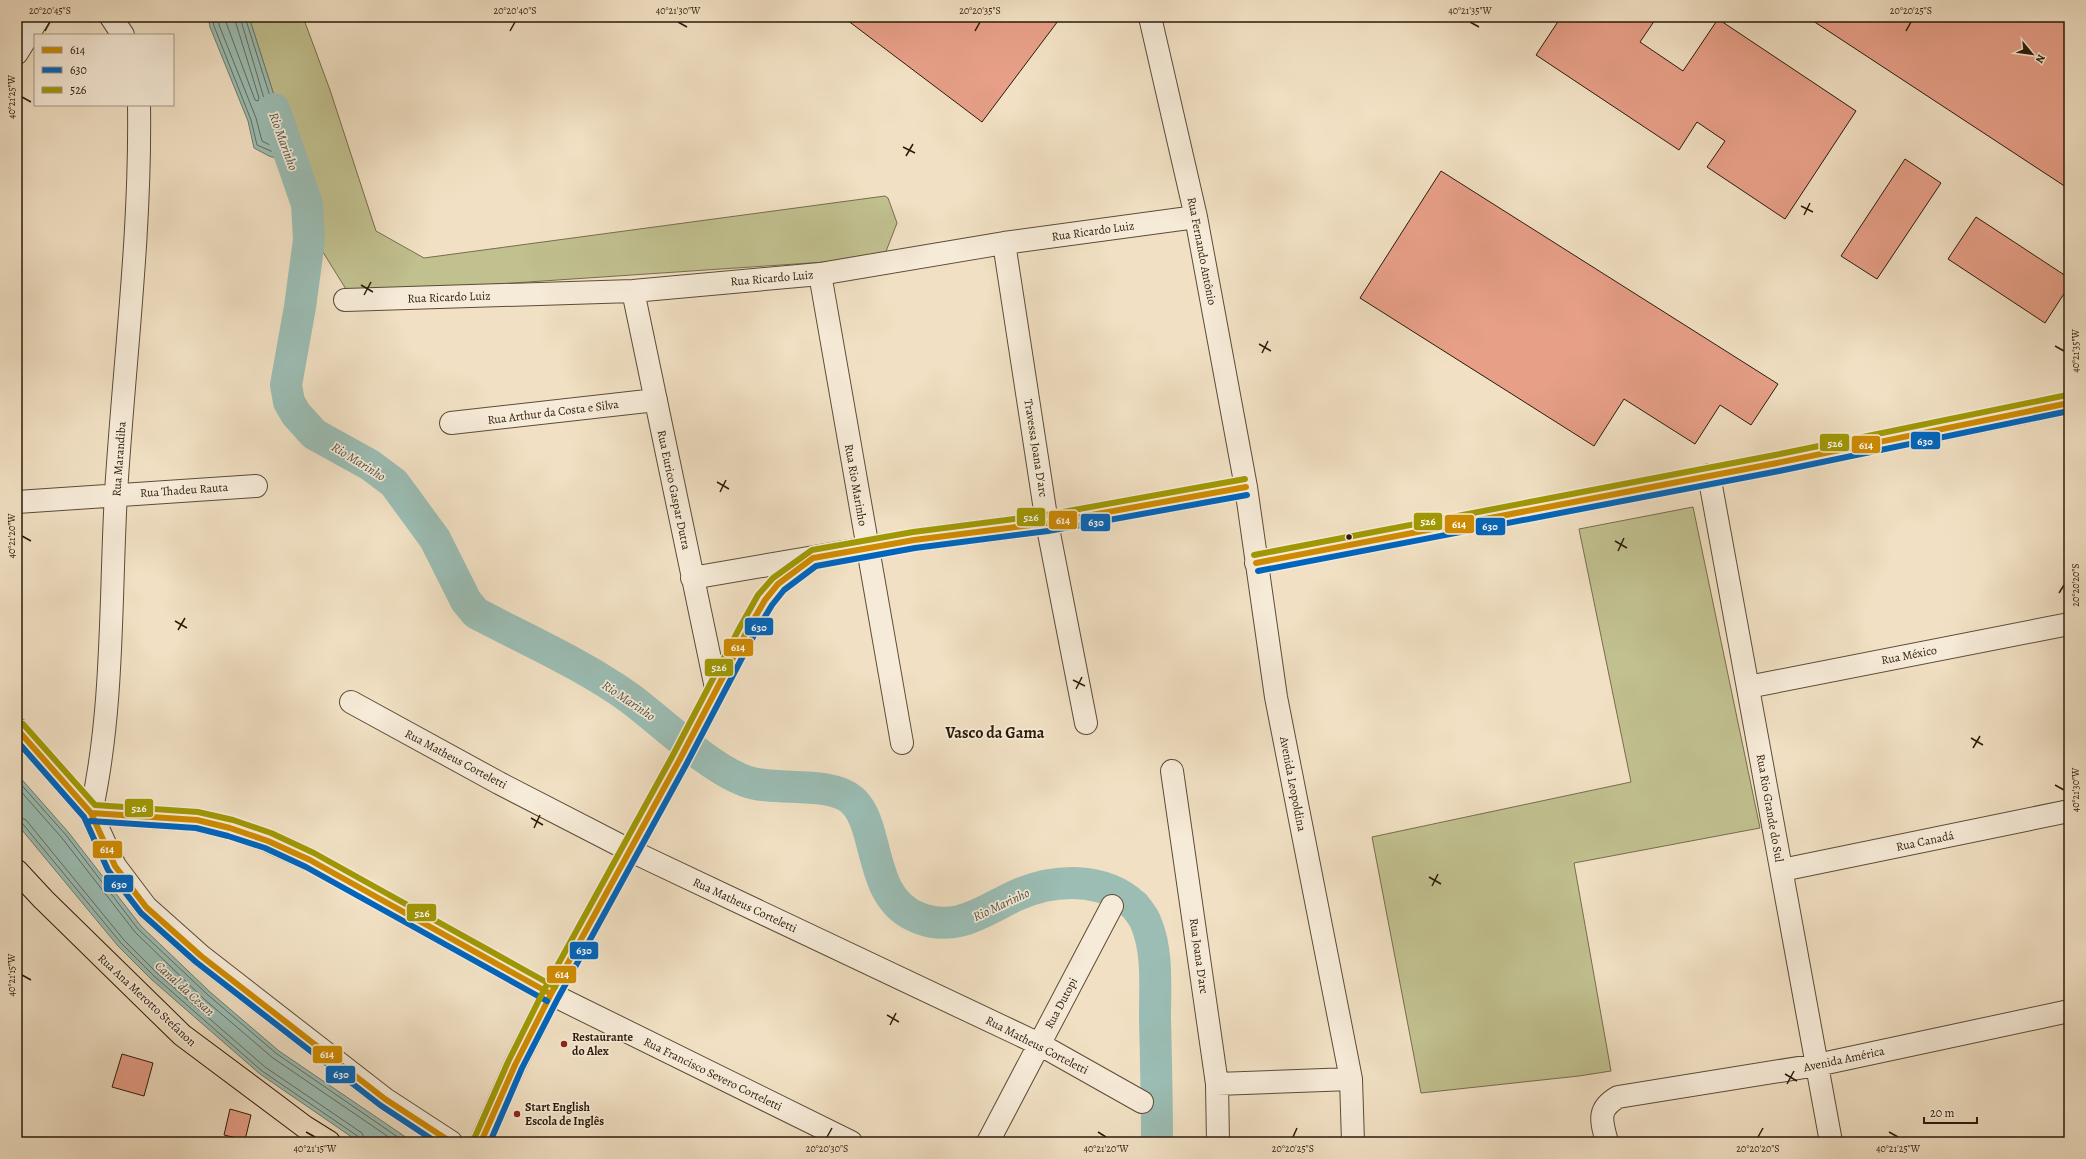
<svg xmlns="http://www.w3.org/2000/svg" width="2086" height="1159" font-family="Alegreya,serif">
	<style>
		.green { fill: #c1c08f; stroke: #766d4c }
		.water { fill: #9bbdb4; stroke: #6e7c6f }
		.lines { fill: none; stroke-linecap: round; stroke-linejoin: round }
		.shore { stroke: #636c5e; stroke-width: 1 }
		.river { stroke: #9bbdb4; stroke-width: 32 }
		.building { fill: #e79f88; stroke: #2b1a08 }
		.minor-casing { stroke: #5c4c37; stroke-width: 24 }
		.major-casing { stroke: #2b1a08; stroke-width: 24 }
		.minor { stroke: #f6ebd8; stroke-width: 22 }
		.major { stroke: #f1e0c3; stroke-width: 22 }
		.bus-1-casing { stroke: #f6ebd8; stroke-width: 9 }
		.bus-2-casing { stroke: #f6ebd8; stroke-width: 9 }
		.bus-3-casing { stroke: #f6ebd8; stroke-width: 9 }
		.bus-1 { stroke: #ce8a02; stroke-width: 6 }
		.bus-2 { stroke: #0065bd; stroke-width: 6 }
		.bus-3 { stroke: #a09804; stroke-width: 6 }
		.ticks { fill: none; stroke: #2b1a08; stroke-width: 1.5 }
		.bus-dot { fill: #2b1a08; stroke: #f6ebd8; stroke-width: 1.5 }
		.poi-dot { fill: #8f2418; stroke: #f6ebd8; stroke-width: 1.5 }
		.labels { text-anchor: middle; stroke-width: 3.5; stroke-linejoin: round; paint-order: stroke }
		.street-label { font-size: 12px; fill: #2b1a08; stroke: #f6ebd8 }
		.poi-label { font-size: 12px; font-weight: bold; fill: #2b1a08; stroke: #f6ebd8; text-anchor: start }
		.water-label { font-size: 13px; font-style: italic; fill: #525344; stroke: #f6ebd8 }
		.district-label { font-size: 16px; font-weight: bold; fill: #2b1a08; stroke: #f6ebd8 }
		.line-badge { stroke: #f6ebd8; stroke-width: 1.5 }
		.badge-label { font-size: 11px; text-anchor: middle; font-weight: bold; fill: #fff }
		.neatline { fill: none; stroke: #2b1a08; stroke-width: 1.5 }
		.ticks-label { font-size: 10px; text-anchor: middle; fill: #2b1a08 }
	</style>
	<rect width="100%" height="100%" fill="#f1e0c3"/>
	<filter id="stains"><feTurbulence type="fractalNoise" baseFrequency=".005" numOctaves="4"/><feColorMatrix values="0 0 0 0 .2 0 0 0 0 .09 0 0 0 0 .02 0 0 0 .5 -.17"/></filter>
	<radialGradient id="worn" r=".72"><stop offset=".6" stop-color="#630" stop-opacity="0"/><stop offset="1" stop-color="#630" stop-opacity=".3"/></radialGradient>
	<path class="green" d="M249 17H303L330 90 376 231 424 258 885 196 888 198 897 223 885 254 870 259 349 294 308 228 279 111Z
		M1693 507 1760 828 1574 863 1611 1071 1579 1076 1421 1093 1372 837 1631 782 1579 529Z"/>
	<path class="water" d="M208 17H249L279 111 288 149 279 159 269 156 254 148 248 121 210 27Z
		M17 774 69 833 141 926 210 992 279 1051 413 1142H359L260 1074 151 979 118 946 17 824Z"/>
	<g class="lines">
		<path class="shore" d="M212 17 214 26 251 120 257 145 278 154 284 147 275 112 245 17
			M218 17 219 25 256 118 262 141 276 148 278 146 240 17
			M224 17 255 100 258 101 259 98 234 17
			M17 780 66 835 138 929 208 995 277 1054 405 1142
			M17 787 62 838 135 932 204 999 273 1058 396 1142
			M17 816 26 820 124 940 157 973 265 1067 362 1133 366 1142
			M17 821 22 823 121 943 154 976 262 1071 359 1137 361 1142"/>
		<path class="river" d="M274 109 307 204 309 240 300 307 286 385 289 402 296 414 314 434 370 465 394 483 435 539 466 601 476 613C527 640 584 665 631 699 664 724 708 767 745 781 774 792 828 780 852 800 861 808 866 821 869 832 879 866 882 904 919 918 957 933 984 910 1017 895 1054 879 1103 876 1135 906 1139 911 1144 917 1146 923 1158 951 1155 987 1155 1017 1156 1058 1157 1100 1157 1142"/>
	</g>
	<path class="building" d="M843 17H1061L982 122Z
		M1561 17H1657L1640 42 1683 71 1718 19 1856 111 1785 219 1707 167 1725 141 1697 122 1679 150 1536 55Z
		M1807 17H2069V189Z
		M1905 159 1941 183 1877 279 1841 256Z
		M1441 171 1778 384 1751 425 1720 405 1695 444 1624 399 1594 446 1360 298Z
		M1976 217 2069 278V286L2045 323 1948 259Z
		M122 1054 153 1063 144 1096 112 1087Z
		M230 1109 251 1115 245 1140 224 1135Z"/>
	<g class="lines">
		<defs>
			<path id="minor" d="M111 17 123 35
				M1150 17 1196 217 1246 487 1276 697 1351 1079 1353 1142
				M17 53 39 17
				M1004 243 1047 523 1086 723
				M820 274 902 743
				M633 291 716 688
				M345 300 633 291 820 274 1004 243 1196 217
				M451 423 656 400
				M1709 475 1831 1142
				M17 502 256 486
				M1256 563 1777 463 2069 403
				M692 578 914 540 1047 523 1246 487
				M1748 687 2069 624
				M351 702 499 783 629 850 1039 1044 1142 1102
				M17 729 91 813 115 866 146 907 201 956 385 1099 451 1142
				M1172 771 1217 1084 1218 1142
				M91 813 197 820 230 828 268 841 310 860 551 994 851 1142
				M91 813C114 708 110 600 116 493 124 364 141 234 139 105
				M1782 870 2069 811
				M1217 1084 1351 1079
				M481 1142 515 1065 551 994 680 759 747 631 765 600 778 584 813 558
				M988 1142 1112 906
				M1607 1142C1601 1120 1597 1109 1618 1097L1817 1065 2069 1011"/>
			<path id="major" d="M17 871 43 899 182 1035 305 1127 329 1142"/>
		</defs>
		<use href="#minor" class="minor-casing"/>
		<use href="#major" class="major-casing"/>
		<use href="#minor" class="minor"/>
		<use href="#major" class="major"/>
		<defs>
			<path id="bus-1" d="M1256 563 1777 463 2069 403
				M17 729 91 813 115 866 146 907 201 956 385 1099 451 1142
				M91 813 197 820 230 828 268 841 310 860 551 994
				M481 1142 515 1065 551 994 680 759 747 631 765 600 778 584 813 558 914 540 1047 523 1246 487"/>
			<path id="bus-2" d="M1258 571 1779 471 2069 411
				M17 741 84 817 108 870 141 913 196 962 380 1105 436 1142
				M90 821 196 828 228 836 265 848 306 867 547 1001
				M490 1142 522 1068 558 998 687 763 754 635 772 605 784 590 816 566 915 548 1048 531 1247 495"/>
			<path id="bus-3" d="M1254 555 1775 455 2067 395
				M23 724 95 805 198 812 233 820 271 833 314 853 555 987
				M474 1139 508 1062 544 990 673 755 740 627 758 595 773 578 812 550 913 532 1046 515 1245 479"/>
		</defs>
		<use href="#bus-1" class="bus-1-casing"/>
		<use href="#bus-2" class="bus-2-casing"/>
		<use href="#bus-3" class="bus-3-casing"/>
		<use href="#bus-1" class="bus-1"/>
		<use href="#bus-2" class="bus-2"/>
		<use href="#bus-3" class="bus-3"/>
	</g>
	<path class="ticks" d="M678 22 687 27M1470 22 1479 27M45 31 50 22M510 31 515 22M975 31 980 22M1906 31 1911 22M22 97 31 102M903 147 915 153M906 156 913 144M1801 206 1813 212M1804 215 1810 203M361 285 373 292M364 295 371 282M1259 344 1271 351M2055 346 2064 351M1262 353 1268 341M717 482 729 489M720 492 726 480M22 536 31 541M1615 541 1627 548M1618 551 1624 538M2059 593 2064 585M175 621 187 628M178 630 185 618M1073 680 1085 686M1076 689 1082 677M1971 738 1983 745M1973 748 1980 736M2055 785 2064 790M531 818 543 825M534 828 540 815M1429 877 1441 884M1432 886 1438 874M22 975 31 980M887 1015 899 1022M890 1025 896 1013M1785 1074 1797 1081M1787 1084 1794 1071M306 1132 315 1137M1098 1132 1106 1137M1889 1132 1898 1137M827 1137 832 1128M1293 1137 1297 1128M1758 1137 1763 1128"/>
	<circle class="bus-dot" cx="1349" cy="537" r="3.5"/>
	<g class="poi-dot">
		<circle cx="564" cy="1044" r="4"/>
		<circle cx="517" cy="1114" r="4"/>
	</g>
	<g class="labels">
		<g class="street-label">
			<text transform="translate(1093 231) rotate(-8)" y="4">Rua Ricardo Luiz</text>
			<text transform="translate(1202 251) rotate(79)" y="4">Rua Fernando Antônio</text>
			<text transform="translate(772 278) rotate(-5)" y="4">Rua Ricardo Luiz</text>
			<text transform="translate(449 297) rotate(-2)" y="4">Rua Ricardo Luiz</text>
			<text transform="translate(553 412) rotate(-7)" y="4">Rua Arthur da Costa e Silva</text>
			<text transform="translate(1036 448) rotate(81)" y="4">Travessa Joana D'arc</text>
			<text transform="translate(119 459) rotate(-86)" y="4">Rua Marandiba</text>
			<text transform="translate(856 485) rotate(80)" y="4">Rua Rio Marinho</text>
			<text transform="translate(184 490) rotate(-4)" y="4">Rua Thadeu Rauta</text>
			<text transform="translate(674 490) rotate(78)" y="4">Rua Eurico Gaspar Dutra</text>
			<text transform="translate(1909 655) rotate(-11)" y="4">Rua México</text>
			<text transform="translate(456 759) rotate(28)" y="4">Rua Matheus Corteletti</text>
			<text transform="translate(1293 784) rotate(79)" y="4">Avenida Leopoldina</text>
			<text transform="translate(1770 808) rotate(80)" y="4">Rua Rio Grande do Sul</text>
			<text transform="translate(1925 841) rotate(-12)" y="4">Rua Canadá</text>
			<text transform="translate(745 905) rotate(25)" y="4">Rua Matheus Corteletti</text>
			<text transform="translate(1199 956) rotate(82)" y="4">Rua Joana D'arc</text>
			<text transform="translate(147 1000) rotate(43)" y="4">Rua Ana Merotto Stefanon</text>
			<text transform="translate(1061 1003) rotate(-62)" y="4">Rua Dutopi</text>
			<text transform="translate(1037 1045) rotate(27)" y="4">Rua Matheus Corteletti</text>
			<text transform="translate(1844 1059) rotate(-12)" y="4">Avenida América</text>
			<text transform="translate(713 1074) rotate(26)" y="4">Rua Francisco Severo Corteletti</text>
		</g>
		<g class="poi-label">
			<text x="572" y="1041">Restaurante<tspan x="572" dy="14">do Alex</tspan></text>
			<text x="525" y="1111">Start English<tspan x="525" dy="14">Escola de Inglês</tspan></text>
		</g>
		<g class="water-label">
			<text transform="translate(284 141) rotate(70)" y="5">Rio Marinho</text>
			<text transform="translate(359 461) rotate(32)" y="5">Rio Marinho</text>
			<text transform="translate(629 700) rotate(34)" y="5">Rio Marinho</text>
			<text transform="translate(1001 904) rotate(-25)" y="5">Rio Marinho</text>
			<text transform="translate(185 988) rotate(42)" y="5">Canal da Cesan</text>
		</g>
		<g class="district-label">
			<text x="995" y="738">Vasco da Gama</text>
		</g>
	</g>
	<g class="line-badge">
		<rect x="1910" y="431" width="31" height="19" rx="4" fill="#0065bd"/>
		<rect x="1819" y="433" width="31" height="19" rx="4" fill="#a09804"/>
		<rect x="1851" y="435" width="30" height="19" rx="4" fill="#ce8a02"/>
		<rect x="1016" y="507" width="30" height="20" rx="4" fill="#a09804"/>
		<rect x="1048" y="510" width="30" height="20" rx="4" fill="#ce8a02"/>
		<rect x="1413" y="512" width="30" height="19" rx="4" fill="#a09804"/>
		<rect x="1080" y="513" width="31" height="19" rx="4" fill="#0065bd"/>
		<rect x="1444" y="514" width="31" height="20" rx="4" fill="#ce8a02"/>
		<rect x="1475" y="517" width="31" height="19" rx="4" fill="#0065bd"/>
		<rect x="744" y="617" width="30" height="19" rx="4" fill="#0065bd"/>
		<rect x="723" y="638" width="31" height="19" rx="4" fill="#ce8a02"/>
		<rect x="704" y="658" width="30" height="19" rx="4" fill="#a09804"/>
		<rect x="124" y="798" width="30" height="20" rx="4" fill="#a09804"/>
		<rect x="92" y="840" width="31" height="19" rx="4" fill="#ce8a02"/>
		<rect x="103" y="874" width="31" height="19" rx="4" fill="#0065bd"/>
		<rect x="406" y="903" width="31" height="19" rx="4" fill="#a09804"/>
		<rect x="569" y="941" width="30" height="19" rx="4" fill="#0065bd"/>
		<rect x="546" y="965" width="31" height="19" rx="4" fill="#ce8a02"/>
		<rect x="312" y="1045" width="31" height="19" rx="4" fill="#ce8a02"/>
		<rect x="325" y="1065" width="31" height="19" rx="4" fill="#0065bd"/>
	</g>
	<g class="badge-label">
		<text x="1925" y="445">630</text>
		<text x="1835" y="447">526</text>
		<text x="1866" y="449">614</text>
		<text x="1031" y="521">526</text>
		<text x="1063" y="524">614</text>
		<text x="1428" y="525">526</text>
		<text x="1096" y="526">630</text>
		<text x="1459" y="528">614</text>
		<text x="1490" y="530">630</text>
		<text x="759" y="631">630</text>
		<text x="738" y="651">614</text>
		<text x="719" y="671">526</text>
		<text x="139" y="812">526</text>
		<text x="107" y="853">614</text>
		<text x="119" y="888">630</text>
		<text x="422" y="917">526</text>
		<text x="584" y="954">630</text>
		<text x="562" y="978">614</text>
		<text x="327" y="1058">614</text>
		<text x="341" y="1078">630</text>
	</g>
	<rect width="2086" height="1159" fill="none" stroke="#f1e0c3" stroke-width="44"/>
	<rect x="34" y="34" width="140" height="72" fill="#f6ebd8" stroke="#a59785"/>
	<rect x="42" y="47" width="20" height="6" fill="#ce8a02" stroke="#a59785"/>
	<text x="70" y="54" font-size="12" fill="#2b1a08">614</text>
	<rect x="42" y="67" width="20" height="6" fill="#0065bd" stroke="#a59785"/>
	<text x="70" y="74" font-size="12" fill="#2b1a08">630</text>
	<rect x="42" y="87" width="20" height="6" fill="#a09804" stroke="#a59785"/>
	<text x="70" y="94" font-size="12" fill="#2b1a08">526</text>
	<g transform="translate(2032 54) rotate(119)" stroke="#f6ebd8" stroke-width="3" paint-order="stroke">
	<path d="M0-3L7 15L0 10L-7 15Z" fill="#2b1a08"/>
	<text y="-6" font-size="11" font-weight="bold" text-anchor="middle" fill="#2b1a08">N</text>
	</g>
	<path d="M1924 1117v6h53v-6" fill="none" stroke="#2b1a08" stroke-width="2"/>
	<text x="1930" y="1117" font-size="12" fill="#2b1a08" stroke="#f6ebd8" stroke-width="3" paint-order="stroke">20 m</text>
	<rect x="22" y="22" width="2042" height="1115" class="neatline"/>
	<g class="ticks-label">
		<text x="50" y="14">20°20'45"S</text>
		<text x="515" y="14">20°20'40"S</text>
		<text x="678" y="14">40°21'30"W</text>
		<text x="980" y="14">20°20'35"S</text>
		<text x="1470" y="14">40°21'35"W</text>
		<text x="1911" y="14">20°20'25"S</text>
		<text transform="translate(11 97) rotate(-90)" y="4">40°21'25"W</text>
		<text transform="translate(2075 351) rotate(-90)" y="4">40°21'35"W</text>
		<text transform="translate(11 536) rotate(-90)" y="4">40°21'20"W</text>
		<text transform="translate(2075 585) rotate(-90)" y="4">20°20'20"S</text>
		<text transform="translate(2075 790) rotate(-90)" y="4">40°21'30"W</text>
		<text transform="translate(11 975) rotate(-90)" y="4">40°21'15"W</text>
		<text x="315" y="1152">40°21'15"W</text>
		<text x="827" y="1152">20°20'30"S</text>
		<text x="1106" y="1152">40°21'20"W</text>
		<text x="1293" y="1152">20°20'25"S</text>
		<text x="1758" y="1152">20°20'20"S</text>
		<text x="1898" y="1152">40°21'25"W</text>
	</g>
	<rect width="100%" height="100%" filter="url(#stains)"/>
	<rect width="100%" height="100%" fill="url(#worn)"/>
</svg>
